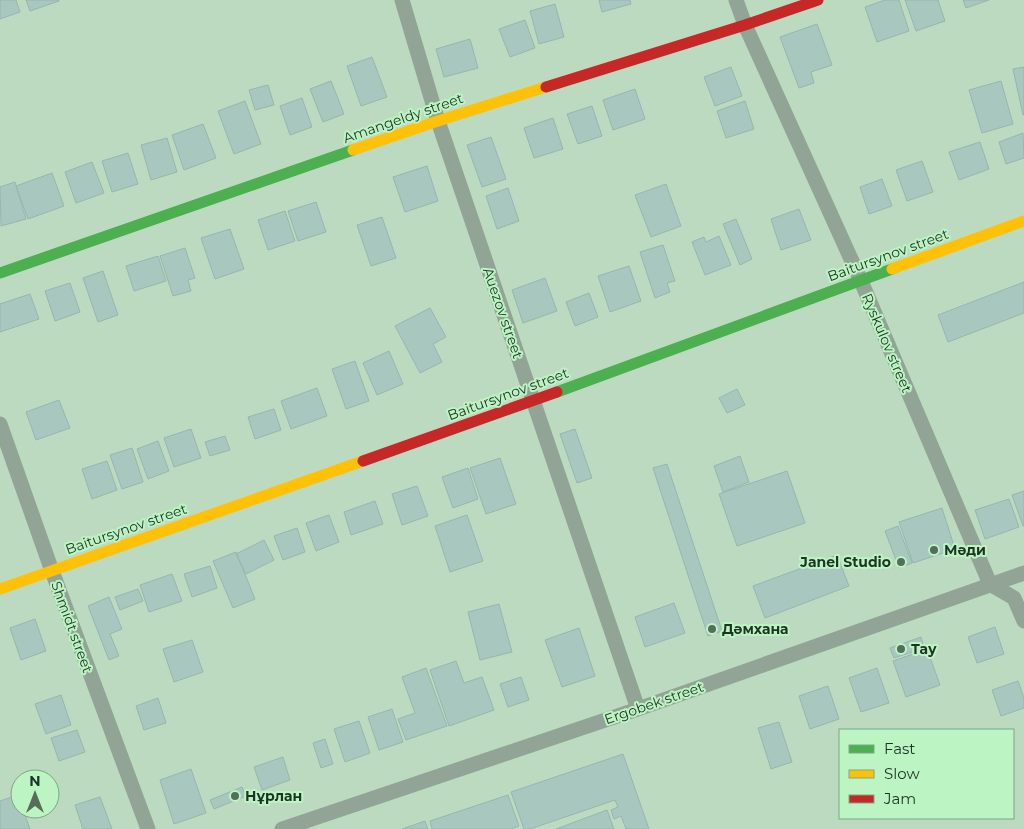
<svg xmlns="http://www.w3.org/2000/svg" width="1024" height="829" font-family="Montserrat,sans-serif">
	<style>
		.building { fill: #a8c7be; stroke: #97b6ad }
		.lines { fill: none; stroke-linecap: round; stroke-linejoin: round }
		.street { stroke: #92a495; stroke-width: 15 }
		.fast { stroke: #4caf50; stroke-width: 11 }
		.slow { stroke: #ffc107; stroke-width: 11 }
		.jam { stroke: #c62828; stroke-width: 11 }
		.poi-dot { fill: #556e59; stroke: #bcf4c4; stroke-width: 2 }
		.labels { text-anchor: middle; stroke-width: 4; stroke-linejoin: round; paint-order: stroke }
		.street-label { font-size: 14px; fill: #1e3422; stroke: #bcf4c4 }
		.poi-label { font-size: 14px; font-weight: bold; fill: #1e3422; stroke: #bcf4c4; text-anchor: start }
	</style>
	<rect width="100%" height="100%" fill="#bcdac0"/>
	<path class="building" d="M0 0H16L20 12 0 19Z
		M26 0H59V1L30 11Z
		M599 0H630L631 4 602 12Z
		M885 0H899L909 31 877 42 865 7Z
		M905 0H938L945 21 916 31Z
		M963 0H989L966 8Z
		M555 4 564 37 539 44 530 11Z
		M525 20 535 48 510 57 499 29Z
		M817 24 832 65 811 72 814 83 799 88 780 37Z
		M470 39 478 68 444 77 436 49Z
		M372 57 387 97 361 106 347 66Z
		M731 67 742 96 715 106 704 77Z
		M1024 67V115H1023L1013 69Z
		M331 81 344 114 323 122 310 89Z
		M1001 81 1013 124 982 133 969 90Z
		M268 85 274 105 255 110 249 90Z
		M635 89 645 119 613 130 603 100Z
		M302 98 312 127 290 135 280 106Z
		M245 101 261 144 234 154 218 111Z
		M745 101 754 129 726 138 717 111Z
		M592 106 602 136 578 144 567 114Z
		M553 118 563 149 534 158 524 128Z
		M203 124 216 158 184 170 172 135Z
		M1023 133 1024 158 1006 164 999 142Z
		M491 137 506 179 482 187 467 145Z
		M167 138 177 172 151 180 141 145Z
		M980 142 989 169 959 180 949 152Z
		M128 153 138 184 112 192 102 161Z
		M922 161 933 192 907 201 896 170Z
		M92 162 104 193 76 203 65 172Z
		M427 166 438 201 405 212 393 177Z
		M52 173 64 206 28 219 16 186Z
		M882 179 892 206 869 214 860 187Z
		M15 182 26 219 1 226 0 187Z
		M666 184 681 226 651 237 635 195Z
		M508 188 519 221 497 229 486 196Z
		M316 202 326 232 298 241 288 211Z
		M799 209 811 240 781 250 771 219Z
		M285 211 295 241 268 250 258 220Z
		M382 217 396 258 371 266 357 225Z
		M736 219 752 259 740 265 723 224Z
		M230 229 244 269 215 279 201 238Z
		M719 236 731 265 705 275 692 242 704 237 706 242Z
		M663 245 675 281 667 283 670 292 655 298 640 252Z
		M185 248 195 278 188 280 191 291 173 296 160 256Z
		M158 256 166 281 134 291 126 266Z
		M629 266 641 301 610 312 598 276Z
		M103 271 118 315 98 322 83 278Z
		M545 278 557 311 523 323 512 290Z
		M1024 282V313L948 342 938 315Z
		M70 283 80 312 55 321 45 291Z
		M589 293 598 317 575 326 566 302Z
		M30 294 39 319 0 332V304Z
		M430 308 446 337 433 344 442 362 420 373 395 326Z
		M389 351 403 384 377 395 363 363Z
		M355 361 369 401 346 409 332 369Z
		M317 388 327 416 291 429 281 401Z
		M737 389 745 405 727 413 719 398Z
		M59 400 70 428 36 440 26 412Z
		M274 409 281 430 255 439 248 417Z
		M191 429 201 458 174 467 164 438Z
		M575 429 592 478 577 483 560 434Z
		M225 436 230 450 210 456 205 442Z
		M158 441 169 471 148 479 137 449Z
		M132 448 143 482 122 489 110 455Z
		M740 456 749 482 723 492 714 466Z
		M500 458 516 504 486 514 470 468Z
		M107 461 117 490 92 499 82 469Z
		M667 464 722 631 708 636 653 468Z
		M468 468 478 499 453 508 442 477Z
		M787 471 805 523 737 546 719 494Z
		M417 486 428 516 402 525 392 494Z
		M1024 491V526H1023L1012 495Z
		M1009 499 1019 527 985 539 975 510Z
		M375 501 383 524 351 535 344 512Z
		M942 508 955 549 913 563 899 522Z
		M329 515 339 542 316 551 306 523Z
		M467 515 483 561 450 572 435 526Z
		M898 526 912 563 899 568 885 531Z
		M297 528 305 552 283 560 274 536Z
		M264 540 274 560 246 574 236 554Z
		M236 552 255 599 233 608 213 561Z
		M837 555 849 586 765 618 753 586Z
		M210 566 217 588 192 597 184 574Z
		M172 574 182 601 149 612 140 585Z
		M138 589 143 601 120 610 115 597Z
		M109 597 122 629 110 634 119 656 109 660 88 606Z
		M674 603 685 633 645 647 635 617Z
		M499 604 512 652 480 660 468 612Z
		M35 619 46 651 21 660 10 628Z
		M995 627 1004 654 977 663 968 637Z
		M579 628 595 676 562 687 545 640Z
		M921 637 924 648 894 658 890 648Z
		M192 640 203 672 174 682 163 649Z
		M927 649 940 685 906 697 893 661Z
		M456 661 464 683 482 677 494 710 449 726 430 670Z
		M426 668 447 726 406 740 398 719 415 713 402 677Z
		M877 668 889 703 861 712 849 678Z
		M521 677 529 700 508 707 500 684Z
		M1018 681 1024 698V708L1001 716 992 690Z
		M828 686 839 719 810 729 799 696Z
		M61 695 71 725 46 734 35 704Z
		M158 698 166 723 144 730 136 706Z
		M392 709 403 742 379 750 368 717Z
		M359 721 370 753 345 762 334 729Z
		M779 722 792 762 771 769 758 728Z
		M77 730 85 752 59 761 51 738Z
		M325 739 333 764 321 768 313 743Z
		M623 754 649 829H626L621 816 614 819 611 810 618 807 615 800 530 829H524L511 792Z
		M283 757 290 780 262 790 254 767Z
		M191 769 206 813 174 824 160 780Z
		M242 787 246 796 214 809 210 800Z
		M18 795 20 809H23L30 829H0V801Z
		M508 795 519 826 511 829H432L430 821Z
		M100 797 112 829H83L75 805Z
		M607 810 614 829H556Z
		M425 821 428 829H402Z"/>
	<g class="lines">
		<path class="street" d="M402 0 438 121 638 709
			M736 0 745 25 861 281 990 584 1014 598 1024 621
			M0 424 52 571 148 829
			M282 829 638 709 1024 573"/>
		<path class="fast" d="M0 273 353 150
			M557 392 892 269"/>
		<path class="slow" d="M353 150 438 121 546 87
			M892 269 1024 221
			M0 589 363 461"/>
		<path class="jam" d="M546 87 745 25 818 0
			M363 461 557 392"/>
	</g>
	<g class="poi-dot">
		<circle cx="934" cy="550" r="5"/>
		<circle cx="901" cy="562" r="5"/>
		<circle cx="712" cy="629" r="5"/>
		<circle cx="901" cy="649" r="5"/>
		<circle cx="235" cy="796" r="5"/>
	</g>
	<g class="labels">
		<g class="street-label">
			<text transform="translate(403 118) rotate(-19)" y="5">Amangeldy street</text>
			<text transform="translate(888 255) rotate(-20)" y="5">Baitursynov street</text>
			<text transform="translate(503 313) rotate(71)" y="5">Auezov street</text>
			<text transform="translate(887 343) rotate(67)" y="5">Ryskulov street</text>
			<text transform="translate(508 394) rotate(-20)" y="5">Baitursynov street</text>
			<text transform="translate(126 529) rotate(-19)" y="5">Baitursynov street</text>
			<text transform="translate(72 627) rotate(70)" y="5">Shmidt street</text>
			<text transform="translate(654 703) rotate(-19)" y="5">Ergobek street</text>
		</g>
		<g class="poi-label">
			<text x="944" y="555">Мәди</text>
			<text x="891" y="567" text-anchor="end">Janel Studio</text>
			<text x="722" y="634">Дәмхана</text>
			<text x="911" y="654">Тау</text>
			<text x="245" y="801">Нұрлан</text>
		</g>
	</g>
	<rect x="839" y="729" width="175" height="90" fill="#bcf4c4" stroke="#7da783"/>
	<rect x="849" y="745" width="25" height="8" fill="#4caf50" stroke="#7da783"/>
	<text x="884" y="754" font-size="15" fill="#1e3422">Fast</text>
	<rect x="849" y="770" width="25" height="8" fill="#ffc107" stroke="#7da783"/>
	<text x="884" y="779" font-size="15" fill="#1e3422">Slow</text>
	<rect x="849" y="795" width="25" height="8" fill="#c62828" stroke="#7da783"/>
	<text x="884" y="804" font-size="15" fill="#1e3422">Jam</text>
	<g transform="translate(35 794)"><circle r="24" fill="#bcf4c4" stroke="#7da783"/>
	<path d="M0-4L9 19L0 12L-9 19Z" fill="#556e59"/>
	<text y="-8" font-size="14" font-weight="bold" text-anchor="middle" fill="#1e3422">N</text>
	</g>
</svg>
